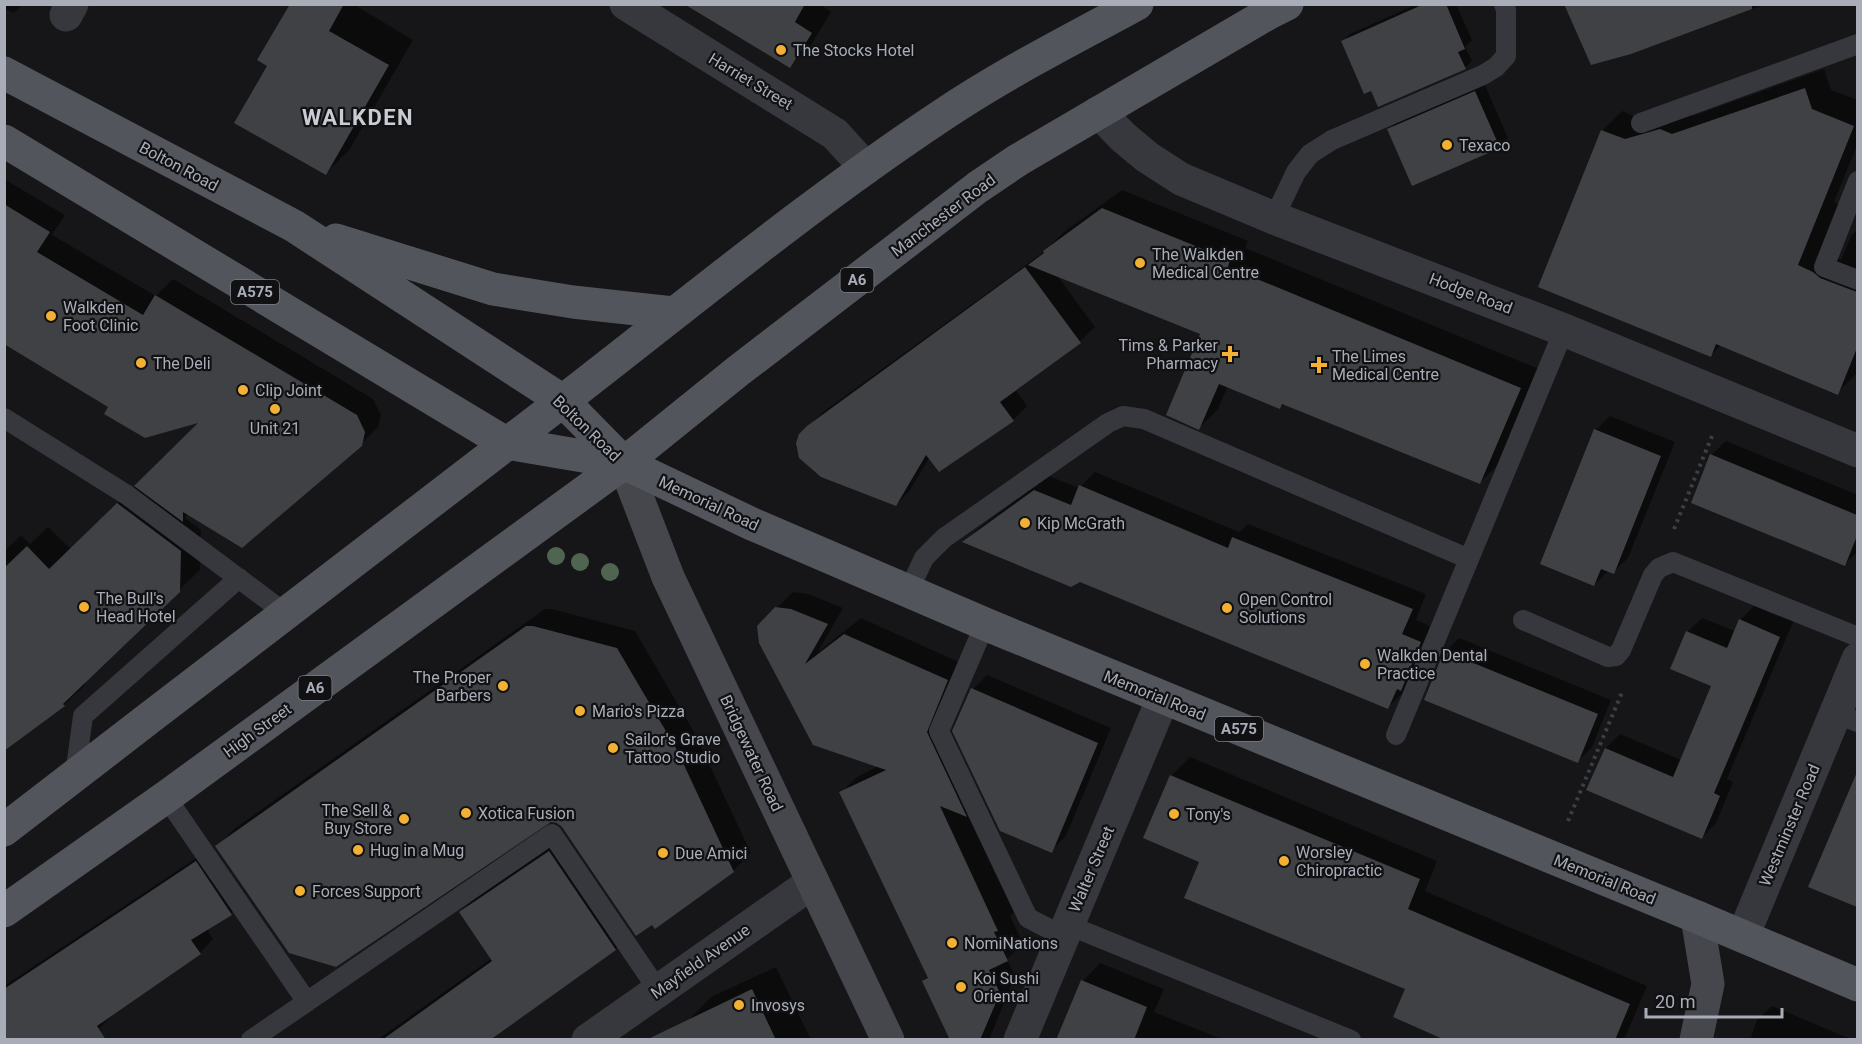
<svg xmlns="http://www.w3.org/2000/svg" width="1862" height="1044" font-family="Roboto,sans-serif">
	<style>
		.shadow { fill: #0007 }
		.building { fill: #404145 }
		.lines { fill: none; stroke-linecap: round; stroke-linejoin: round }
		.path { stroke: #3d3f44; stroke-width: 4; stroke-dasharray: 3 4.5; stroke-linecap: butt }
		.lane { stroke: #37383d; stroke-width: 20 }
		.street { stroke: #37383d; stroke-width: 33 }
		.secondary { stroke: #45474d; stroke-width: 33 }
		.primary { stroke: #53555c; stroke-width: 33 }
		.tree { fill: #506452 }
		.poi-dot { fill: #f2b134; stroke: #111113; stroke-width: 2 }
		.labels { text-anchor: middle; stroke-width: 4.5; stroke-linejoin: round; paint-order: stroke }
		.shield { fill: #111113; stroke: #7b7e86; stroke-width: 1.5 }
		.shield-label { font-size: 15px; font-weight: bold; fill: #a8adb8 }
		.poi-label { font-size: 16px; fill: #a8adb8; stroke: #111113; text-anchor: start }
		.street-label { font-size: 16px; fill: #a8adb8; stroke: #111113 }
		.district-label { font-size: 22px; font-weight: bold; letter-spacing: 1.5px; fill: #c9ccd4; stroke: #111113 }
	</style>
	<rect width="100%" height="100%" fill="#161618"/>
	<path class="shadow" d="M4 4H23L14 13 4 8Z
		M291 4H353L413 40 350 149 326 173 269 65Z
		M687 4H820L831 12 811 45 790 66Z
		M1417 4H1456L1472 40 1465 47 1472 61 1465 68 1372 89 1343 41 1350 34Z
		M1566 4H1767L1592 63Z
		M1824 69 1831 90 1858 100V143L1834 202 1845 207 1831 250 1841 260 1851 236 1858 229V372L1837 393 1721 345 1711 355 1602 131 1622 111 1645 121 1680 110 1693 116Z
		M1484 83 1508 138 1499 147 1389 130 1398 120Z
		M4 179 65 215 52 235 156 296 173 279 373 399 381 415 378 427 361 444 189 513 185 518 201 530 200 570 83 682 85 685 64 705 4 749V552L21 535 30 544 48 527 71 549 203 420 110 406 4 343Z
		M1122 190 1248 241 1245 248 1539 369 1499 464 1480 482 1284 403 1280 408 1228 386 1218 409 1199 428 1202 333 1056 274 1095 327 1080 341 1015 389 1027 406 1013 420 930 457 910 490 896 505 800 434 823 412 1041 254 1064 232Z
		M1610 416 1675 442 1628 558 1613 572 1609 570 1594 585 1596 430Z
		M1726 441 1858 495V551L1844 565 1711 455Z
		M1095 472 1239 532 1248 524 1426 594 1416 620 1435 628 1415 675 1406 684 1403 693 1388 707 1080 580 965 541 979 528 1049 476 1079 488Z
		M793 592 808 594 843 608 818 652 861 618 963 664 942 715 982 800 967 814 1014 913 1010 916 1023 943 1007 959 1015 976 989 1040H952L924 982 929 976 841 793 857 777 879 766 758 626Z
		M1754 606 1793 622 1727 779 1733 782 1716 823 1702 837 1588 789 1606 748 1620 734 1681 760 1713 685 1687 632 1702 618 1735 631 1740 620Z
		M545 609H552L635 631 694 732 751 853 733 871 655 927 557 822 550 821 217 847 234 829Z
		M1459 638 1611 700 1592 747 1577 762 1445 652Z
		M987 675 1111 728 1066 836 1051 851 973 689Z
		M1190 757 1437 861 1425 891 1647 986 1624 1040H1449L1407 988 1201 861 1171 776Z
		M1858 775V906L1810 886Z
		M564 837 630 935 615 949 487 1040H377L492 958 461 912 475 898Z
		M210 849 245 900 231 913 206 928 213 939 200 953 112 1015 99 1029 4 1040V986Z
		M1100 963 1164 989 1154 1012 1224 1040H1058L1083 981Z
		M776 967 811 1040H650L688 1021 711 997Z
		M1772 1006 1853 1040H1750L1757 1020Z"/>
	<path class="building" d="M290 4H344L329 31 389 65 326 175 234 123 267 66 257 60Z
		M684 4H805L795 22 812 33 790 68Z
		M1424 4H1446L1465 49 1458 52 1466 69 1378 107 1371 91 1364 94 1341 41Z
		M1564 4H1752V9L1631 54 1591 65Z
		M1805 88 1812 109 1854 126 1798 265 1813 272 1820 278 1857 292V348L1838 395 1716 344 1711 357 1538 287 1601 130 1625 139 1660 129 1672 134Z
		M1475 91 1500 148 1412 186 1387 129Z
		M4 204 50 232 37 252 143 315 155 295 357 415 365 432 362 446 242 548 183 512V522L134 486 198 423 145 438 104 414 108 407 4 344Z
		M1102 208 1230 260 1228 267 1521 388 1480 484 1282 404 1280 409 1219 384 1199 430 1166 415 1200 334 1028 265 1044 253 1043 251Z
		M1025 267 1081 343 1000 402 1014 421 939 472 926 455 896 506 821 477 799 458 796 443 799 434 807 426Z
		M1594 429 1661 456 1614 574 1601 569 1594 586 1540 564Z
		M1710 454 1857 515V536L1845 566 1691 503Z
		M1079 485 1228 548 1232 537 1413 609 1402 634 1421 642 1401 691 1397 689 1388 709 1080 582 1071 587 962 542 1034 490 1071 505Z
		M117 503 181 551 180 592 63 704 65 706 4 751V568L27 546 49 569Z
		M775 607 791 609 828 624 805 664 844 634 948 680 927 732 967 817 940 806 998 931 994 932 1008 961 989 970 1000 993 980 1040H950L922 981 928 978 839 792 886 770 813 745 759 643 757 626Z
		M1739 619 1780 637 1714 793 1720 796 1702 839 1586 790 1605 748 1673 777 1711 686 1670 669 1686 631 1727 648Z
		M526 626H533L617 648 677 750 734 872 655 929 652 925 636 936 562 827 557 823 551 822 336 967 289 953 215 846Z
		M1444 651 1598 714 1578 763 1424 700Z
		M971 688 1098 743 1052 853 1000 831 952 731Z
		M1857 772V907L1808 887Z
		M1170 775 1420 879 1408 909 1630 1004 1615 1040H1445L1393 1017 1405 989 1184 898 1199 862 1143 838Z
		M549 851 616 950 490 1040H382L492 961 459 912Z
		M196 861 232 915 191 940 201 954 97 1026 106 1040H4V989Z
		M1081 980 1147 1007 1134 1040H1056Z
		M752 989 776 1040H646Z"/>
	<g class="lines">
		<path class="path" d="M1674 529 1712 436
			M1568 821 1623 690"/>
		<path class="lane" d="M1641 123 1858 44
			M1858 181 1824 267 1858 280
			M1274 218 1296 172 1310 154 1332 140 1483 75 1496 67 1506 56V10L1504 4
			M4 418 127 495 285 613
			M909 590 924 558 944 538 1108 423 1123 416 1144 419 1469 559
			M1523 620 1608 657 1616 656 1621 650 1653 575 1659 568 1673 562 1858 637
			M985 624 939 731 1028 918 1063 936
			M1836 714 1858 722
			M1396 735 1564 330
			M75 775 83 716 239 578
			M166 797 307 1002
			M1068 925 1351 1040
			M251 1040 552 834 658 990"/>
		<path class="street" d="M626 4 835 134 866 168
			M66 15 72 4
			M1099 112 1123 137 1147 157 1181 179 1274 218 1564 330 1858 451
			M1743 936 1858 659
			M588 1040 813 882
			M1020 1040 1163 698"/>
		<path class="secondary" d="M624 463 668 577 888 1040
			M1696 1040 1708 984 1697 917"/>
		<path class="primary" d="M4 73 294 226 563 401 624 463
			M4 141 506 443 624 463 752 524 985 624 1697 917 1858 985
			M336 240 493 289 573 302 673 313
			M4 830C190 686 377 544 564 400 688 304 810 203 941 116 1003 74 1071 40 1137 4
			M4 911 166 797 624 463 738 371 978 187 1018 160 1269 13 1287 4"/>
	</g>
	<g class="tree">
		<circle cx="556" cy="556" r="9"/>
		<circle cx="580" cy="562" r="9"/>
		<circle cx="610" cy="572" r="9"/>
	</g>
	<g class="poi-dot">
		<circle cx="781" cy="50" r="6"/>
		<circle cx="1447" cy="145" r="6"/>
		<circle cx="1140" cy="263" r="6"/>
		<circle cx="51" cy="316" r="6"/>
		<path d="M1227 345h6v6h6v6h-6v6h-6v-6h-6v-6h6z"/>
		<circle cx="141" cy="363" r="6"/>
		<path d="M1316 356h6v6h6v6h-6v6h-6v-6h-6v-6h6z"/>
		<circle cx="243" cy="390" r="6"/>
		<circle cx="275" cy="409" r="6"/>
		<circle cx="1025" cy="523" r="6"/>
		<circle cx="84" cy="607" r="6"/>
		<circle cx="1227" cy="608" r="6"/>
		<circle cx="1365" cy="664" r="6"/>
		<circle cx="503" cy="686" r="6"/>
		<circle cx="580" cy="711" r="6"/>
		<circle cx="613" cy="748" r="6"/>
		<circle cx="466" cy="813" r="6"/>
		<circle cx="1174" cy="814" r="6"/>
		<circle cx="404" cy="819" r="6"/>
		<circle cx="358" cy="850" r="6"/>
		<circle cx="663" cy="853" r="6"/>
		<circle cx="1284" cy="861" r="6"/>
		<circle cx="300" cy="891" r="6"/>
		<circle cx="952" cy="943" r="6"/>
		<circle cx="961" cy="987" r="6"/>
		<circle cx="739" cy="1005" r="6"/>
	</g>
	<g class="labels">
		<g class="shield">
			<rect x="840.5" y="268" width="33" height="24" rx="4.5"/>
			<rect x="231" y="280" width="48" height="24" rx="4.5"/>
			<rect x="298.5" y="676" width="33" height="24" rx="4.5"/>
			<rect x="1215" y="717" width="48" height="24" rx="4.5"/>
		</g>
		<g class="shield-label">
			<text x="857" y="285">A6</text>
			<text x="255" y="297">A575</text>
			<text x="315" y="693">A6</text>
			<text x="1239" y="734">A575</text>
		</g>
		<g class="poi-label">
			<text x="793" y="56">The Stocks Hotel</text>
			<text x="1459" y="151">Texaco</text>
			<text x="1152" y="260">The Walkden<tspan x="1152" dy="18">Medical Centre</tspan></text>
			<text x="63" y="313">Walkden<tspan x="63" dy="18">Foot Clinic</tspan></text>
			<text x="1218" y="351" text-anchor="end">Tims &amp; Parker<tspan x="1218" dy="18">Pharmacy</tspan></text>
			<text x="1332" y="362">The Limes<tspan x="1332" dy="18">Medical Centre</tspan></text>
			<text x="153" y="369">The Deli</text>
			<text x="255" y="396">Clip Joint</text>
			<text x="275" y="434" text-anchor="middle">Unit 21</text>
			<text x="1037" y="529">Kip McGrath</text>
			<text x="96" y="604">The Bull's<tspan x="96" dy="18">Head Hotel</tspan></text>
			<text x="1239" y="605">Open Control<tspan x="1239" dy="18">Solutions</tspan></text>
			<text x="1377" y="661">Walkden Dental<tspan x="1377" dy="18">Practice</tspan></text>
			<text x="491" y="683" text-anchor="end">The Proper<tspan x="491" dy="18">Barbers</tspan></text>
			<text x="592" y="717">Mario's Pizza</text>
			<text x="625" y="745">Sailor's Grave<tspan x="625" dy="18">Tattoo Studio</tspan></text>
			<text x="392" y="816" text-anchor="end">The Sell &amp;<tspan x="392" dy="18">Buy Store</tspan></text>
			<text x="478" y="819">Xotica Fusion</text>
			<text x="1186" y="820">Tony's</text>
			<text x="370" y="856">Hug in a Mug</text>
			<text x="1296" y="858">Worsley<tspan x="1296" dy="18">Chiropractic</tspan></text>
			<text x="675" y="859">Due Amici</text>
			<text x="312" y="897">Forces Support</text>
			<text x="964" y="949">NomiNations</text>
			<text x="973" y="984">Koi Sushi<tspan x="973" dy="18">Oriental</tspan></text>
			<text x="751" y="1011">Invosys</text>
		</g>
		<g class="street-label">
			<text transform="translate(751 81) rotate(31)" y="6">Harriet Street</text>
			<text transform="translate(179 166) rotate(28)" y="6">Bolton Road</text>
			<text transform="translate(943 215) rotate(-37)" y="6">Manchester Road</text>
			<text transform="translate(1471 293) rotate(21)" y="6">Hodge Road</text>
			<text transform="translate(587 428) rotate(44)" y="6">Bolton Road</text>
			<text transform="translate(709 503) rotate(25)" y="6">Memorial Road</text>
			<text transform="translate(1155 695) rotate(22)" y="6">Memorial Road</text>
			<text transform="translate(257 730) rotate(-36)" y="6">High Street</text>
			<text transform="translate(752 753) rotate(65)" y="6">Bridgewater Road</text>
			<text transform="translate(1789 825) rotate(-67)" y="6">Westminster Road</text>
			<text transform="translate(1091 869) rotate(-67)" y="6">Walter Street</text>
			<text transform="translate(1605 879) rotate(22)" y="6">Memorial Road</text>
			<text transform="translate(700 961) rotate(-35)" y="6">Mayfield Avenue</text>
		</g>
		<g class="district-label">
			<text x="358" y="125">WALKDEN</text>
		</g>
	</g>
	<rect width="1862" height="1044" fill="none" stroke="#a8adb8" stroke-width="12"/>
	<path d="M1646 1008v9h136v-9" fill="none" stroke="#a8adb8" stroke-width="3"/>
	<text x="1655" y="1008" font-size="18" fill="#a8adb8" stroke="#111113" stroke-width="4.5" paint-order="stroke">20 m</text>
</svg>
